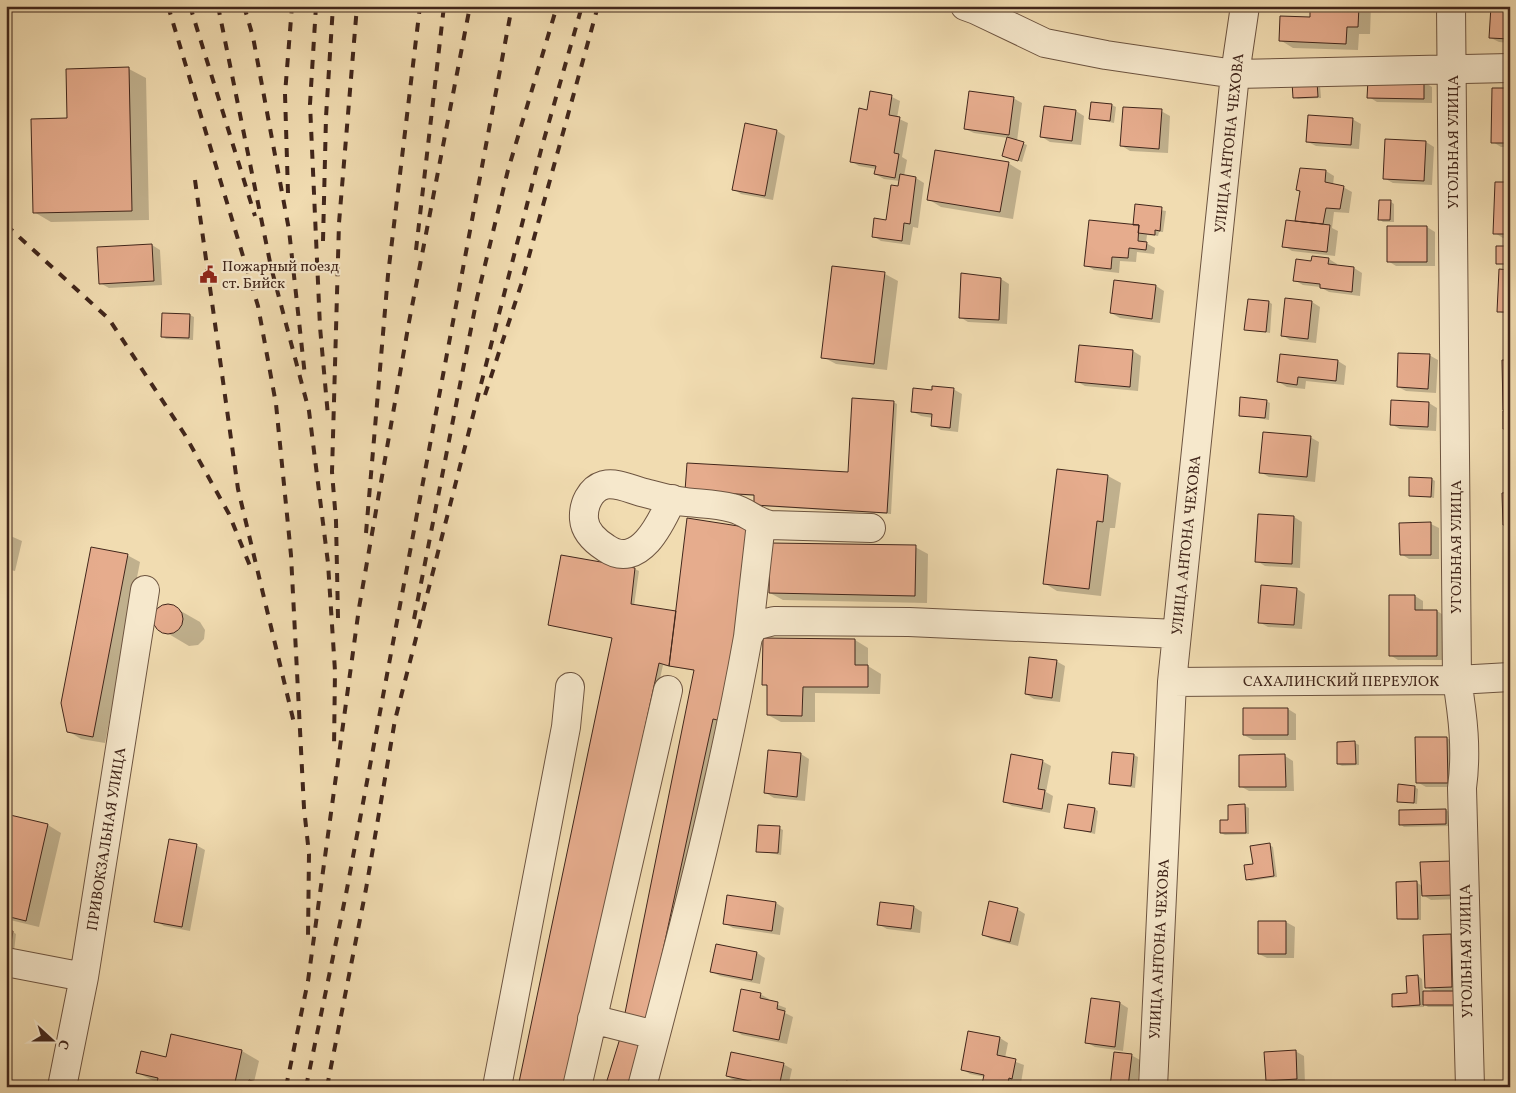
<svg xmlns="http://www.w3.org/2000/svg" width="1516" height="1093" font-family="Vollkorn,serif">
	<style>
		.shadow { fill: #0003 }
		.building { fill: #e6ac8d; stroke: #41261b }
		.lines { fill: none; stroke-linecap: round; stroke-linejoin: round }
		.minor-casing { stroke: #6d5440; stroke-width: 30 }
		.minor { stroke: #f6e8cc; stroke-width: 28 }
		.rail { stroke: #41261b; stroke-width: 4; stroke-dasharray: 9 9; stroke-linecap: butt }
		.labels { text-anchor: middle; stroke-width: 4.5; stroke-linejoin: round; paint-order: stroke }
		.street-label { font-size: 15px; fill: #41261b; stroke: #f6e8cc }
		.poi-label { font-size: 15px; fill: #41261b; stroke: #f6e8cc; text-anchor: start }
	</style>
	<rect width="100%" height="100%" fill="#f1dcb1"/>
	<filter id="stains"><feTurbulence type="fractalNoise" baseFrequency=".004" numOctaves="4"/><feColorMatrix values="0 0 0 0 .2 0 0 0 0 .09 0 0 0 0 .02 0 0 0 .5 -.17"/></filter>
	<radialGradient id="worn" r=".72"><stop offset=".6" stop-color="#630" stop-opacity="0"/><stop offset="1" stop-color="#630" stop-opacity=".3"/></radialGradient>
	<path class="shadow" d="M1312 6H1371L1370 34H1359L1358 50 1293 48 1280 40 1311 19Z
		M1510 6V43L1499 42 1491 38Z
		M129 69 146 78 149 220 51 222 34 212 68 119Z
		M1424 82 1432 87V103L1377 102 1369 97Z
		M1293 83 1320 85 1321 98 1298 99 1294 97Z
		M1510 89V147H1501L1493 142Z
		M871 93 892 97 900 101 897 118 908 123 902 157 907 160 904 176 916 178 924 183 918 228 913 227 910 245 881 241 873 236 887 221 900 181 884 179 875 174 876 169 859 166 851 161 868 111Z
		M1013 98 1022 103 1017 141 1027 145 1022 162 1003 156 1008 138 974 133 965 129Z
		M1112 105 1116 107 1114 123 1090 118Z
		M1045 108 1076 111 1084 116 1081 145 1050 142 1042 137Z
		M1161 111 1170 116 1168 153 1130 151 1122 146Z
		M1352 119 1361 124 1359 149 1316 146 1308 142Z
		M746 124 777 131 785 136 773 200 741 194 733 189Z
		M1426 142 1434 147 1432 185 1393 183 1384 178Z
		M1008 163 1021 171 1013 219 941 207 928 199Z
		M1326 171 1334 176 1333 185 1343 187 1352 192 1349 213 1334 212 1332 228 1338 231 1335 256 1292 251 1284 246 1296 222 1301 192Z
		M1510 183V238H1503L1495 233Z
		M1391 202 1394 204V222H1383L1379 219Z
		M1136 206 1166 211 1163 232H1159L1158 236 1147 235 1146 243 1155 248 1154 254 1137 252 1136 262 1120 261 1119 273 1094 270 1086 265 1134 226Z
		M1388 227H1427L1435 232V266H1396L1388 261Z
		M152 245 160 250 162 285 109 288 100 283Z
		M1329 259 1337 264V266L1354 268 1362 273 1360 296 1329 292 1320 287 1303 285 1294 280 1312 262Z
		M833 267 885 274 898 281 887 370 836 364 823 357Z
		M1510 271V316L1498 311Z
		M1001 279 1009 284 1007 324 968 322 960 317Z
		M1156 286 1164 291 1160 323 1120 318 1111 313Z
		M1286 299 1312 302 1320 307 1316 343 1290 340 1282 335Z
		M1269 302 1272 304 1270 333 1245 329Z
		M190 315 194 317 193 340 166 339 163 337Z
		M1080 346 1133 351 1141 356 1138 391 1085 386 1076 381Z
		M1429 355 1438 360 1436 393 1406 391 1398 387Z
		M1338 361 1346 366 1344 385 1306 381 1305 389 1287 387 1279 382Z
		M953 389 962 394 958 432 941 430 932 425 933 418 921 416 913 412 933 391Z
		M1266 401 1270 403 1269 420 1240 415Z
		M893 402 897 404 891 514 759 506 755 496 690 492 849 473Z
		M1429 403 1437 408 1436 431 1400 429 1391 424Z
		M1310 437 1319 442 1315 482 1269 477 1260 472Z
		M1058 470 1108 476 1121 483 1115 528H1110L1101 596 1057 591 1044 583Z
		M1432 479 1435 481 1434 498 1410 495Z
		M1294 517 1302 522 1300 568 1265 566 1257 561Z
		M1431 524 1439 528V559H1409L1401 554Z
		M6 534 22 541 15 571 6 569Z
		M915 547 928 554 927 603 783 600 770 593Z
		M127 555 140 562 105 743 81 739 68 731Z
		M635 569 639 571 634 606 677 613 730 723 717 721 651 1025 695 671 663 665 571 1087 613 638 549 624Z
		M1262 587 1297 589 1305 594 1302 629 1268 627 1259 622Z
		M1415 596 1423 601V611H1437L1445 616V660H1398L1390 655Z
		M172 606 200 622 205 630 204 639 198 645 189 646 157 627 155 614 160 608Z
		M764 639 855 640 868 648V666L881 674 880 694 815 693V722H781L768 715V687L764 684Z
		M1056 661 1065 666 1060 702 1034 699 1026 694Z
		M1288 709 1296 714V740H1253L1244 735Z
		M1447 738 1456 743V787H1426L1417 782V739Z
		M1355 743 1359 745V765L1342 766 1338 764Z
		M801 754 809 759 805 801 774 798 766 793Z
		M1134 755 1138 757 1135 788 1110 784Z
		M1285 756 1293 761 1294 791H1249L1240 786Z
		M1042 761 1051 766 1046 792 1053 796 1050 813 1012 806 1004 801Z
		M1414 787 1418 789 1417 804 1399 801Z
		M1245 806 1249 808V834L1225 835 1221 833Z
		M1095 809 1098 811 1095 834 1066 827Z
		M1446 810 1449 812 1450 826 1404 827 1400 824Z
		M6 816 48 825 61 833 39 927 6 919Z
		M779 828 783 830 781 855 758 851Z
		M196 845 205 850 190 931 164 926 156 921Z
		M1269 845 1273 847 1277 877 1251 881 1247 879Z
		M1421 864 1461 899 1431 900 1421 894V920H1402L1398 918 1416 882 1422 886Z
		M776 903 784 908 780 935 733 928 724 923Z
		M881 903 914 907 922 912 920 933 887 929 878 924Z
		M1017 909 1025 914 1018 946 991 939 983 935Z
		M1259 922H1286L1295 927 1294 958H1267L1259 954Z
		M13 932 16 934 14 951 6 949Z
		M1450 935 1459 940V1007H1428L1424 1004V1007L1398 1008 1394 1006 1409 994 1418 976 1422 979 1423 992H1435L1426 987Z
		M757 953 765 958 760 984 720 976 712 972Z
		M760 994 769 999 768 1001 786 1008 785 1013 793 1017 787 1044 742 1035 734 1030Z
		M1092 999 1120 1003 1128 1008 1123 1051 1095 1047 1086 1042Z
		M969 1032 1000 1038 1008 1043 1005 1058 1024 1065 1021 1083 1017 1082 1016 1087H989L983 1083 985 1077 970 1074 962 1069Z
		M242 1051 259 1061 254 1082 265 1087H157L158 1083 138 1073 167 1058Z
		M1295 1051 1304 1056 1305 1084 1276 1085 1267 1080Z
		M1131 1055 1140 1060 1137 1087H1111Z
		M783 1064 792 1069 788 1087H764L735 1081 727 1076Z"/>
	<path class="building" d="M1310 6H1359L1358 27H1347L1346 44 1279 41 1280 16 1310 17Z
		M1491 6H1510V39L1489 38Z
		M129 67 132 211 33 213 31 119 67 118 66 69Z
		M1368 80 1424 81V99L1367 98Z
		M1317 81 1318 97 1293 98 1292 82Z
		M1492 88H1510V143H1491Z
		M870 91 892 95 889 115 900 117 894 153 899 154 895 178 874 174 876 166 850 162 859 108 867 110Z
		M969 91 1014 97 1009 135 964 129Z
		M1091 102 1112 104 1110 121 1089 119Z
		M1044 106 1076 110 1072 141 1040 137Z
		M1123 107 1162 109 1159 149 1120 146Z
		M1308 115 1353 118 1351 145 1306 142Z
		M745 123 777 130 765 196 732 190Z
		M1007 137 1024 142 1018 161 1002 156Z
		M1385 139 1426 141 1424 181 1383 179Z
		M935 150 1009 162 1000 212 927 200Z
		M1300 168 1326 170 1325 182 1344 186 1340 209 1326 208 1323 224 1295 221 1300 191 1296 190Z
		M900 174 916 177 910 224 904 223 902 241 872 237 874 218 886 220 891 185 898 186Z
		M1495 182H1510V234H1493Z
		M1379 200H1391L1390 220H1378Z
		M1135 204 1162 207 1160 231 1155 230V235L1138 233 1139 225H1133Z
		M1089 220 1139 225 1138 241 1147 242 1146 250 1129 248 1128 258 1112 257 1111 269 1084 266Z
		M1286 220 1330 225 1327 252 1282 247Z
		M1387 226H1427V262H1387Z
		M152 244 154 281 99 284 97 247Z
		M1496 246H1510V264H1496Z
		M1312 256 1329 258 1328 264 1354 267 1352 292 1320 288V284L1293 281 1296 259 1311 261Z
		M832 266 885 272 874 364 821 358Z
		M1499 269 1510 270V312H1497Z
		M961 273 1001 278 999 320 959 318Z
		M1114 280 1156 285 1152 319 1110 313Z
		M1285 298 1312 301 1308 339 1281 336Z
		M1248 299 1269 301 1266 332 1244 330Z
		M162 313 190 314 189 338 161 337Z
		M1079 345 1133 350 1130 387 1075 382Z
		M1398 353 1430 354 1428 389 1397 387Z
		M1280 354 1338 360 1336 381 1298 377 1297 385 1277 382Z
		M1502 360H1510V410H1503Z
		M932 386 954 388 950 428 931 426 932 414 911 412 913 388 932 390Z
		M1240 397 1267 400 1265 418 1239 416Z
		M852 398 894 401 887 513 754 505V495L685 491 687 463 848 472Z
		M1391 400 1429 402 1428 427 1390 425Z
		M1503 411 1510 412V429H1503Z
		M1263 432 1311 436 1307 477 1259 473Z
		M1057 469 1108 475 1103 522 1097 521 1089 589 1043 584Z
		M1409 477 1432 478 1431 497 1409 496Z
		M1510 492V525H1503L1502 493Z
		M1258 514 1294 516 1292 564 1255 562Z
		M687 518 751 528 726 722 713 719 647 1024 624 1018 694 670 669 666Z
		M1431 522V555H1400L1399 523Z
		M770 543 916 545 915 596 769 593Z
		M91 547 128 554 93 737 67 732 61 703Z
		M561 555 635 568 631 604 676 611 669 666 659 663 567 1087H518L612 638 548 625Z
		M1506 556H1510V596H1506Z
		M1261 585 1297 588 1294 625 1258 623Z
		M1389 595H1415V610H1437V656H1389Z
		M153 619a15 15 0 1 1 30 0a15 15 0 1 1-30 0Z
		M763 638 855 639V665H868V687H803L802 716 767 715V685H762Z
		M1029 657 1057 660 1052 698 1025 694Z
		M1243 708H1288V735H1243Z
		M1415 737H1447L1448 783H1416Z
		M1355 741 1356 764H1337V742Z
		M768 750 801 753 797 797 764 793Z
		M1112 752 1134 754 1131 786 1109 784Z
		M1011 754 1043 760 1038 789 1045 790 1042 809 1003 802Z
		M1285 754 1286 787H1239V755Z
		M1398 784 1415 786 1414 803 1397 802Z
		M1068 804 1095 808 1091 832 1064 828Z
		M1245 804 1246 833H1220V820H1228V805Z
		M1446 809V824L1399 825V810Z
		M6 814 48 824 26 921 6 916Z
		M758 825 780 826 778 853 756 852Z
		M169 839 197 844 182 927 154 922Z
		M1270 843 1274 876 1246 880 1244 865 1253 864 1250 846Z
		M1452 861 1453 895 1422 896 1420 862Z
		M1417 881 1418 919H1397L1396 882Z
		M727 895 776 902 772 931 723 924Z
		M989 901 1018 908 1010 942 982 935Z
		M880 902 914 906 911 929 877 925Z
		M1258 921H1286V954H1258Z
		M6 930 13 931 10 949H6Z
		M1451 934 1452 987 1425 988 1423 935Z
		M716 944 757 952 752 980 710 972Z
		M1418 975 1420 1005 1392 1007V994L1407 993 1406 976Z
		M741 989 761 993 760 998 778 1002 777 1009 785 1011 779 1040 733 1031Z
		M1423 991H1456V1005H1423Z
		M1091 998 1120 1002 1115 1047 1085 1043Z
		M968 1031 1000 1037 997 1055 1016 1059 1012 1079 1009 1078 1007 1087H991L982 1084 984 1075 961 1070Z
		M171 1034 242 1050 234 1087H156L158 1078 136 1073 141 1051 166 1057Z
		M621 1035 644 1042 631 1087H605Z
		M1296 1050 1297 1079 1266 1081 1264 1052Z
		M731 1052 784 1063 779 1087 726 1076Z
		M1114 1052 1132 1054 1128 1087H1110Z
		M249 1080 263 1084 262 1087H247Z
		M846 1081 878 1087H844Z
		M1422 1082 1458 1084V1087H1421Z"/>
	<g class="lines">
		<defs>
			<path id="minor" d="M965 6 976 10 1045 43 1106 55 1235 74 1510 68
				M1451 6 1457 680C1463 717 1467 751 1462 788L1470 1087
				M672 499C661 523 639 571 606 548 595 541 585 532 584 519 583 505 590 489 604 485 616 482 630 489 641 492 653 495 666 499 679 501 696 504 714 503 732 508 746 511 755 522 770 525L871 528
				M748 637 761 523
				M1172 682 1457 680 1510 677
				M6 962 84 977
				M592 1019 655 1035
				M62 1087 84 977 145 590
				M497 1087 566 727 570 687
				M577 1087 668 690
				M642 1087C681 938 721 789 748 637L754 626 774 621 909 622 1177 634
				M1153 1087 1172 682 1235 74 1245 6"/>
		</defs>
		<use href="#minor" class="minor-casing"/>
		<use href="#minor" class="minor"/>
		<path class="rail" d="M168 6 258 306 276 404 291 555 304 808 309 854 308 937
			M190 6 255 216
			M218 6 271 267 309 411 328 563 335 671 334 749
			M244 6 253 37 289 230 305 376
			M316 6 310 104 320 327 328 416
			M195 180 238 489 294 723
			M288 193 285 94 292 6
			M6 225 109 319 185 435 229 514 250 566
			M323 241 326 117 333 6
			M416 250 444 6
			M485 395 521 285 598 6
			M366 533 388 275 420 6
			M338 618 336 521 332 472 339 223 357 6
			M414 619 477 298 508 170 557 6
			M286 1087 308 981 359 608 409 322 470 6
			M306 1087 346 894 512 6
			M327 1087 366 889 395 720 541 150 582 6"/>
	</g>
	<defs>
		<symbol id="civic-bare" viewBox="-9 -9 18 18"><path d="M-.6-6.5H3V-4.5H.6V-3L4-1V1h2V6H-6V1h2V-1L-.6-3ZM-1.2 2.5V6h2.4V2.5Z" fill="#8f2418" stroke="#f6e8cc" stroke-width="2.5" paint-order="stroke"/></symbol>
	</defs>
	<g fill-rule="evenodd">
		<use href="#civic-bare" x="196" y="262" width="25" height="25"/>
	</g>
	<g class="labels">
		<g class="street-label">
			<text transform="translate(1453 142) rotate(-90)" y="5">УГОЛЬНАЯ УЛИЦА</text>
			<text transform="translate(1229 143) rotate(-84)" y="5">УЛИЦА АНТОНА ЧЕХОВА</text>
			<text transform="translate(1186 545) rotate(-84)" y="5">УЛИЦА АНТОНА ЧЕХОВА</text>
			<text transform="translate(1456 547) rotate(-90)" y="5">УГОЛЬНАЯ УЛИЦА</text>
			<text x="1341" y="686">САХАЛИНСКИЙ ПЕРЕУЛОК</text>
			<text transform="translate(106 839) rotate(-81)" y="5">ПРИВОКЗАЛЬНАЯ УЛИЦА</text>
			<text transform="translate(1159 949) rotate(-87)" y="5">УЛИЦА АНТОНА ЧЕХОВА</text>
			<text transform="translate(1466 951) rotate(-91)" y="5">УГОЛЬНАЯ УЛИЦА</text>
		</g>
		<g class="poi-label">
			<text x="222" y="271">Пожарный поезд<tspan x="222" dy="17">ст. Бийск</tspan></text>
		</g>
	</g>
	<rect width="1516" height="1093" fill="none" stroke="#f1dcb1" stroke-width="25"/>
	<rect x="8" y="8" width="1501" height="1078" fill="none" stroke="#41261b" stroke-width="2.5"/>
	<rect x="12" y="12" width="1491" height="1068" fill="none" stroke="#41261b"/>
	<g transform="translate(52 1040) rotate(111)" stroke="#f6e8cc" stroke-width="4" paint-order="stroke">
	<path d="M0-4L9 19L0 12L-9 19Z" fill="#41261b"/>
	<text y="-8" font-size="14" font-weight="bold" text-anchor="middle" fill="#41261b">С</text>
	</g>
	<rect width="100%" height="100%" filter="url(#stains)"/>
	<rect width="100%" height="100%" fill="url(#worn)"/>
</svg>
